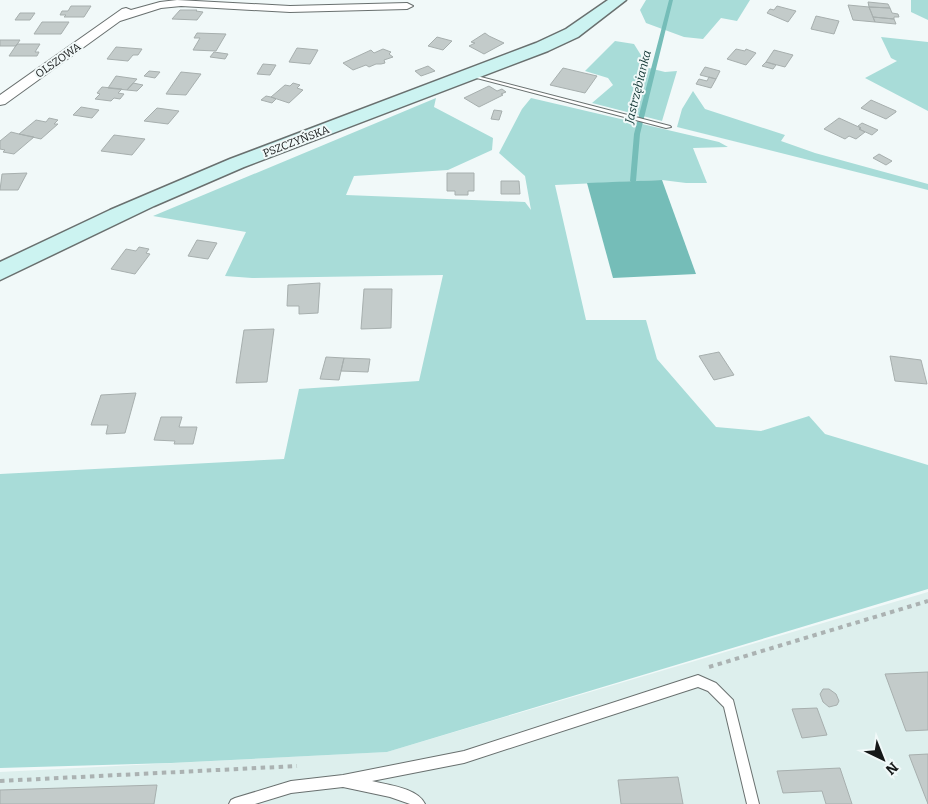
<svg xmlns="http://www.w3.org/2000/svg" width="928" height="804" font-family="Bitter,serif">
	<style>
		.built { fill: #ddefed }
		.green { fill: #a8dcd8 }
		.water { fill: #75bdb8 }
		.lines { fill: none; stroke-linecap: round; stroke-linejoin: round }
		.stream { fill: #75bdb8; fill-rule: evenodd }
		.building { fill: #c3cbca; stroke: #a7afae }
		.lane-casing { stroke: #69706f; stroke-width: 2 }
		.street-casing { stroke: #69706f; stroke-width: 2 }
		.secondary-casing { stroke: #69706f; stroke-width: 3 }
		.path { stroke: #abb2b2; stroke-width: 4; stroke-dasharray: 4.5 4.5; stroke-linecap: butt }
		.lane { fill: #fff; fill-rule: evenodd }
		.street { fill: #fff; fill-rule: evenodd }
		.secondary { fill: #ccf3f1; fill-rule: evenodd }
		.labels { text-anchor: middle; stroke-width: 4; stroke-linejoin: round; paint-order: stroke }
		.far-street-label { font-size: 11px; fill: #151818; stroke: #f1f9f9 }
		.far-water-label { font-size: 12px; font-style: italic; fill: #123634; stroke: #f1f9f9 }
	</style>
	<rect width="100%" height="100%" fill="#f1f9f9"/>
	<path class="built" d="M928 592V804H0V772L387 752Z"/>
	<path class="green" d="M646 0H750L737 21 721 18 703 39 684 37 646 23 640 10Z
		M911 0H928V20L911 12Z
		M881 37 928 42V111L865 78 897 61 891 58Z
		M615 41 634 44 649 68 665 72 677 71 662 121 592 103 613 85 608 78 585 71Z
		M693 91 705 109 785 135 781 141 815 153 928 184V190L677 127 682 109Z
		M436 98 434 107 493 138 492 150 448 170 354 176 346 195 525 202 531 210 525 176 499 153 522 109 531 98 719 142 728 147 693 148 707 183H686L662 180 555 185 586 320H646L657 359 716 427 761 431 809 416 825 434 928 465V589L387 752 171 763 0 768V474L284 459 299 389 419 381 443 275 252 278 225 276 246 232 153 216Z"/>
	<path class="water" d="M662 180 696 274 613 278 587 183Z"/>
	<g class="lines">
		<path class="stream" d="M669 0H673L640 134 636 181 633 183 630 181 634 134Z"/>
	</g>
	<path class="building" d="M868 2 888 4 890 8 869 7Z
		M848 5 869 7 875 22 853 20Z
		M71 6H91L84 17H64L66 15H60L62 11H68Z
		M777 6 796 11 788 22 767 13 770 9 774 10Z
		M869 7 890 8 892 13 898 14 899 17H894V19L873 17Z
		M180 10H197L196 11 203 12 197 20 172 19Z
		M20 13H35L30 20H15Z
		M816 16 839 21 834 34 811 29Z
		M873 17 894 19 896 24 875 22Z
		M42 22H69L61 34H34Z
		M197 33 226 34 216 51 193 50 200 38H194Z
		M485 33 489 36 504 43 484 54 469 46 475 43 471 42Z
		M437 37 452 41 443 50 428 46Z
		M0 40H20L16 46H0Z
		M17 44H40L35 52H39L37 56H9Z
		M116 47 142 49 138 55H133L128 61 107 59Z
		M297 48 318 50 310 64 289 62Z
		M383 49 391 52 389 54 393 57 384 60 385 63 381 64H376L369 67 366 65 353 70 343 63 371 50 374 53Z
		M736 49 745 51 746 49 756 53 746 65 727 59Z
		M774 50 793 55 785 67 766 62Z
		M214 52 228 54 225 59 210 57Z
		M766 62 776 65 773 69 762 66Z
		M263 64 276 65 270 75 257 74Z
		M428 66 435 71 421 76 415 71Z
		M705 67 720 71 716 79 700 75Z
		M563 68 584 73 597 76 585 93 550 85Z
		M149 71 160 72 155 78 144 76Z
		M181 72 201 74 186 95 166 94Z
		M116 76 137 79 127 90 108 88Z
		M709 77 716 79 711 88 696 84 699 79 707 81Z
		M133 83 143 85 137 91 127 90Z
		M293 83 300 85 297 88 303 90 289 103 271 97 285 85 290 86Z
		M489 86 497 91 502 89 506 92 501 94 503 95 479 107 464 98Z
		M102 87 122 89 118 93 124 94 120 99 114 98 111 101 95 99 100 94 97 93Z
		M266 96 271 97 276 99 272 103 261 100Z
		M871 100 896 111V112L886 119 861 108Z
		M81 107 99 110 92 118 73 115Z
		M157 108 179 111 168 124 144 121Z
		M494 110 502 111 499 120 491 119Z
		M49 118 58 120 54 124H58L41 139 19 134 36 120 46 122Z
		M839 118 861 128 859 129 865 132 856 139 849 136 845 139 824 129Z
		M862 123 878 130 872 135 859 129 861 128 858 126Z
		M11 132 19 134 34 137 14 154 3 152 5 150 0 149V141Z
		M114 135 145 139 132 155 101 151Z
		M879 154 892 161 886 165 873 158Z
		M27 173 18 190H0L2 174Z
		M447 173H474V191H468V195H455V191H447Z
		M501 181H519L520 194H501Z
		M197 240 217 243 208 259 188 256Z
		M139 247 149 249 146 253 150 254 135 274 111 269 126 249 136 251Z
		M320 283 318 313 299 314V306H287L288 285Z
		M364 289H392L391 328 361 329Z
		M274 329 267 382 236 383 244 330Z
		M719 352 734 375 714 380 699 356Z
		M890 356 921 360 927 384 895 381Z
		M326 357 344 358 339 380 320 379Z
		M344 358 370 359 368 372 341 371Z
		M136 393 125 433 106 434 108 425H91L101 395Z
		M161 417H182L179 427H197L193 444H174L175 441 154 440Z
		M928 672V730L906 731 885 674Z
		M823 689H829L836 694 839 701 837 705 829 707 823 702 820 694Z
		M817 708 827 735 802 738 792 709Z
		M928 754V804L909 755Z
		M840 768 852 804H826L822 791 783 793 777 771Z
		M678 777 683 804H621L618 780Z
		M157 785 154 804H0V790Z"/>
	<g class="lines">
		<defs>
			<path id="lane" d="M469 74 670 126 671 127 666 128 469 76Z
				M698 675 716 683 733 700 759 804H747L724 707 708 691 698 687 464 763 372 781C388 785 418 788 425 804H410L390 797 343 787 291 793 255 804H229L231 800 235 798 291 781 343 775 464 751Z"/>
			<path id="street" d="M177 0 290 6 407 3 413 6 407 9 290 12 181 6 161 8 120 21 5 104 0 105V95L122 9 126 8 131 10 160 2Z"/>
			<path id="secondary" d="M608 0H626L578 37 548 51 244 167 154 206 0 280V262L110 210 230 159 536 43 566 29Z"/>
		</defs>
		<use href="#lane" class="lane-casing"/>
		<use href="#street" class="street-casing"/>
		<use href="#secondary" class="secondary-casing"/>
		<path class="path" d="M709 667 928 601
			M0 781 297 766"/>
		<use href="#lane" class="lane"/>
		<use href="#street" class="street"/>
		<use href="#secondary" class="secondary"/>
	</g>
	<g class="labels">
		<g class="far-street-label">
			<text transform="translate(58 60) rotate(-35)" y="4">OLSZOWA</text>
			<text transform="translate(296 141) rotate(-21)" y="4">PSZCZYŃSKA</text>
		</g>
		<g class="far-water-label">
			<text transform="translate(638 87) rotate(-76)" y="4">Jastrzębianka</text>
		</g>
	</g>
	<g transform="translate(883 759) rotate(137)" stroke="#f1f9f9" stroke-width="4" paint-order="stroke">
	<path d="M0-4L9 19L0 12L-9 19Z" fill="#151818"/>
	<text y="-8" font-size="14" font-weight="bold" text-anchor="middle" fill="#151818">N</text>
	</g>
</svg>
